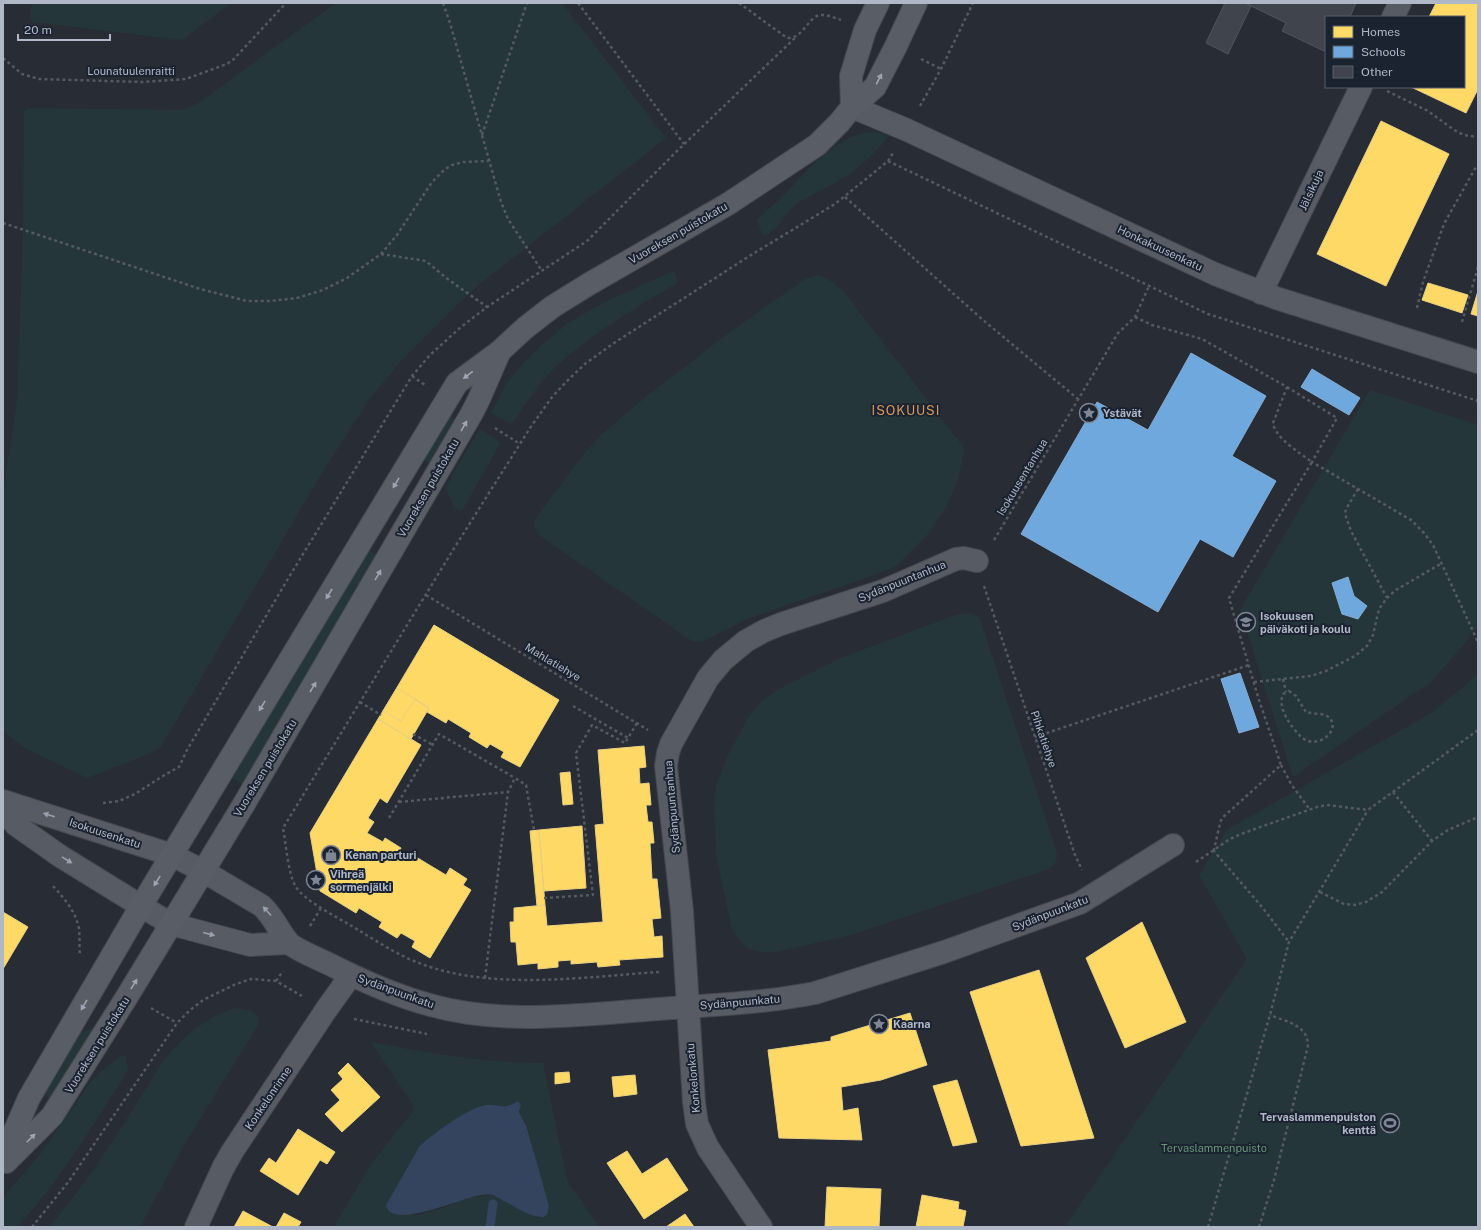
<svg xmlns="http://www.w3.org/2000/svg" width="1481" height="1230" font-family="'Public Sans',sans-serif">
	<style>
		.green { fill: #25363b; fill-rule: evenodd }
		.water { fill: #34435e }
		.homes { fill: #ffd966; stroke: #e7cf83 }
		.schools { fill: #6fa8dc; stroke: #82add6 }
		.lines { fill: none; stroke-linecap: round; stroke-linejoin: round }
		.stream { stroke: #34435e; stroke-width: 9 }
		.building { fill: #40444c; stroke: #4f545d }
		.minor-casing { stroke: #44474e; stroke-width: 24 }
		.major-casing { stroke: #454952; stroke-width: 24 }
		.path { stroke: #545a61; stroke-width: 2.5; stroke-dasharray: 3 3; stroke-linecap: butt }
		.minor { stroke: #575b63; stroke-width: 22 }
		.major { stroke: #595d65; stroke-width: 22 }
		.oneway { fill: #9fa6b3 }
		.oneway2 { fill: #9aa1ae }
		.labels { text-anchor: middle; stroke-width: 4; stroke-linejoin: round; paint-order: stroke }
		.street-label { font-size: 11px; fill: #b0b8c7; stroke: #1b2230 }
		.poi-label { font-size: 11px; font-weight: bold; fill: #b0b8c7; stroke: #1b2230; text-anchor: start }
		.park-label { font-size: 11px; fill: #679876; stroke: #1b2230 }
		.quarter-label { font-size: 13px; letter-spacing: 1px; fill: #d5995d; stroke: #1b2230 }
	</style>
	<rect width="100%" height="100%" fill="#282c35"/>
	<path class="green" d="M32 3H231L182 40 33 22 30 19Z
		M336 3H562L666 138 481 283 461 301 403 359 374 393 323 471 160 748 156 751 90 777H85L25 748 3 731V491L17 402 23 232 24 112 28 108 184 110 197 104Z
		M869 132 880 133 889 136C876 152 863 165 846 176 831 186 814 193 798 203 789 209 785 218 778 226 775 229 770 233 767 236L762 234 757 220C765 212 774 205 782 197 807 172 832 138 869 132Z
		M674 271 678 282 677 283C635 308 579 341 546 377 533 392 523 409 511 424L491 413 507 383 520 367 540 347 567 324 583 314 609 300Z
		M818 275 827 278 844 292 962 445 964 452 958 480 944 511 929 533 899 563 890 569 846 585 749 618 702 642H698L692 641 539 535C534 529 533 527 535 519L586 451 601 435 647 396 730 332 805 279Z
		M1370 390 1478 425V628L1432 681 1293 777 1240 610Z
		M449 416 458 421 432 465 423 459Z
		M480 429 500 442V444L462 511H460L453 506 446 488 453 473Z
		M368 550 378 555 335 630 243 784 232 778Z
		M969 613 978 617 981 622 1057 854C1057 863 1054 866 1046 870L847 936 775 952C752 954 741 947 731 926L716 854 714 800 716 785 728 755 748 718 756 707 766 698 779 689 841 658 955 615Z
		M1478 674V1227H1071L1067 1224 1247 959 1199 875 1227 830 1433 712Z
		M235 1008C244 1009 263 1012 258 1025L184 1145 140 1227H49C93 1177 127 1118 162 1063 181 1038 206 1017 235 1008Z
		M96 1027 53 1100 49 1099 45 1094 80 1033Z
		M371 1042C428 1053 485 1063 543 1063L567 1180 599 1227H334L371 1164 414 1110 413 1105ZM518 1101 521 1105C518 1115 523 1119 527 1128 538 1154 537 1189 539 1218L530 1215 494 1195 477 1196 465 1199 443 1208 417 1215 386 1205 419 1147C431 1135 469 1107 486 1105 502 1103 501 1111 518 1101Z
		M122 1055 126 1056 128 1068 126 1074C92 1126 60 1181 17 1227H3V1197L42 1152 89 1084 99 1073Z"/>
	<path class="water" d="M518 1101 521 1105 519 1112 527 1128 549 1206 547 1214 544 1217C529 1218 515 1206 502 1200 499 1198 496 1196 493 1195 488 1194 480 1195 475 1196 459 1200 389 1230 386 1205L419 1147C431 1135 469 1107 486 1105 501 1103 501 1111 518 1101Z"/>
	<path class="homes" d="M1436 3H1478V89L1466 113 1411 87H1464V17H1429Z
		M1381 121 1449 154 1386 286 1317 254Z
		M1428 283 1468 295 1462 313 1422 300Z
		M1478 291V316L1471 314Z
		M434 625 559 700 520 767 501 757 504 752 490 744 487 748 469 737 471 733 448 719 446 723 427 712 429 708 415 699 401 721 383 711Z
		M397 688 429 708 411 739 378 719Z
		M378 719 421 745 387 803 380 798 368 818 374 822 367 833 383 842 385 838 401 848 399 852 414 860 416 857 446 875 450 868 467 879 463 885 471 890 430 958 412 947 415 941 401 933 397 938 379 927 382 922 359 908 356 913 320 891 310 833Z
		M644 746 646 767 639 768 640 784 649 783 651 805H646L648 822H652L654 843H650L652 879H657L661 918 652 919 654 937 662 936 663 957 619 960 620 965 598 967 597 962 571 964V960L558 961V967L538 969V963L518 965 516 942H511L510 922H514V908L545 905 547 926 603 922 595 825 604 824 598 750Z
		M570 772 573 804 563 805 560 773Z
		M582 826 586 888 544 891 539 830Z
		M539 830 545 905 537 906 530 831Z
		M3 912 28 927 3 969Z
		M1142 922 1186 1022 1125 1048 1086 958Z
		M1039 970 1094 1138 1021 1146 970 992Z
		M910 1013 927 1065 881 1080 841 1087 843 1111 858 1108 862 1140 779 1138 768 1050 831 1041V1037Z
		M348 1063 380 1097 342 1132 325 1114 340 1100 331 1090 343 1079 338 1073Z
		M569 1072 570 1082 555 1084V1073Z
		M635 1075 637 1094 614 1097 612 1077Z
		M957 1080 977 1142 953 1146 933 1086Z
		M298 1129 335 1152 327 1164 320 1160 298 1195 260 1171 269 1158 276 1163Z
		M627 1151 642 1174 667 1158 688 1190 644 1219 607 1163Z
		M827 1187 881 1189 879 1227H825Z
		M922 1195 959 1202 958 1209 966 1211 963 1227H916Z
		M243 1211 273 1227H234Z
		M284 1213 301 1222 298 1227H276Z
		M685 1214 694 1227H666Z"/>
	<path class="schools" d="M1191 353 1266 396 1232 456 1276 481 1233 557 1200 539 1158 612 1021 534 1097 402 1148 430Z
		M1312 369 1360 398 1349 415 1301 387Z
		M1348 577 1354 596 1367 606 1358 619 1342 614 1332 583Z
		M1240 673 1259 727 1239 733 1221 679Z"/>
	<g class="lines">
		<path class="stream" d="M490 1227 493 1204"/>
	</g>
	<path class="building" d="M1225 3H1245L1251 6 1228 54 1206 43Z
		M1245 3H1356L1350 17H1326V52L1282 31 1286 23Z"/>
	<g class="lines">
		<defs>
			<path id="minor" d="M1393 17 1400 3
				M852 107 907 130 1215 274 1276 298 1478 362
				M1261 293 1361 87
				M3 801 172 855 203 871 262 906C274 917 279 932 289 943 296 950 324 961 335 967 365 982 397 996 430 1005 504 1026 584 1014 659 1009 711 1005 764 1003 815 993L944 952 1080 903 1173 845
				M3 810 16 825 60 856 141 906 171 924 250 945 289 943
				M196 1227 223 1168 232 1152 326 1010 351 975
				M761 1227 708 1148 697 1124 694 1102 682 911 666 766 668 753 671 744 708 678 723 660 746 641 764 631 781 624 883 591 956 559 964 558 977 561"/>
			<path id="major" d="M852 107 851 76 865 30 878 3
				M3 1158 29 1098 141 906 457 383 499 352 525 328 552 307 589 284 728 204 817 145 839 123 852 107 875 87 896 46 916 3
				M6 1162 52 1116 128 995 244 804 472 413 479 399 499 353"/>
		</defs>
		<use href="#minor" class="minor-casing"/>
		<use href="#major" class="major-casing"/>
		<path class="path" d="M443 3 450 23 501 202 508 219 542 271
			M578 3 684 144
			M739 3 787 38C804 39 809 14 822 15 828 15 835 18 841 20
			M3 58 22 74 39 79 143 82 186 79 224 65 232 61 286 3
			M921 59 941 69
			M1387 91 1428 111 1454 130 1464 135 1478 137
			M920 106 941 69 973 3
			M482 135 527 3
			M888 161 1208 314 1478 401
			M845 197 983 320 1078 399
			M3 223 200 289 247 301H271L297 298 323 290 347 278 381 254 397 235 432 182 444 170 452 165 463 162 489 161
			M381 254 426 261 445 277 487 307
			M1417 308 1423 282 1444 224 1477 165
			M1135 317 1152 325 1202 339 1287 387 1273 423C1275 438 1300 453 1312 462L1229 598 1258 697 1281 765 1222 818 1220 823 1214 850
			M1462 322 1478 267
			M412 376 425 385
			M1287 387 1337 418 1312 462 1411 520 1424 533 1433 545 1478 642
			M495 428 520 444
			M1358 489 1346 509 1345 514 1351 531 1387 598
			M994 540 1118 333 1135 317 1149 286
			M984 586 1075 855 1082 870
			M426 595 648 730
			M1283 679 1286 692
			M1254 682 1311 676 1326 671 1355 656 1367 646 1373 635 1379 609 1387 598 1396 590 1442 563
			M1289 691 1296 696 1306 712C1312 714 1321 713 1327 716 1344 727 1319 752 1301 737 1291 726 1277 709 1283 694Z
			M360 702 381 715
			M573 706 628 738
			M413 734 433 745
			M1035 737 1249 665
			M1281 765 1291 784 1310 810
			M1393 792 1432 841
			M399 802 508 792
			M103 803 119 801 135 794 166 774 179 767 187 750 289 577 412 376 430 355 461 327 487 307 587 241 676 152 797 36
			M389 818 439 734 515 778
			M1213 850 1262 907 1289 942
			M1196 862 1230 839 1241 834 1317 807 1327 805 1368 810 1478 730
			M53 886C65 899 76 912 79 929 80 938 79 947 80 955
			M1320 892 1344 904 1355 905 1366 902 1382 892 1432 841 1448 830 1478 817
			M544 898 593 895 576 753 592 725 625 743 637 723
			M310 926 321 908
			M659 972C584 977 490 991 419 963 395 954 372 938 350 925 335 916 305 901 296 887 288 874 286 844 283 828L453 550 530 428 552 397 569 379 585 364 614 343 751 255 835 204 882 166 888 161 893 153
			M485 978 508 792 515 778 526 785 534 830
			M276 981 283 971
			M151 1008 177 1023
			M354 1019 427 1034
			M32 1227 69 1181 177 1023 189 1011 203 1000 236 984 251 979 276 981 302 996
			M1208 1227 1270 1015 1289 942 1368 810
			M1259 1227 1274 1180 1308 1046C1308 1025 1287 1022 1270 1015"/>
		<use href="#minor" class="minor"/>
		<use href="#major" class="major"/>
	</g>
	<defs><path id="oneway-solid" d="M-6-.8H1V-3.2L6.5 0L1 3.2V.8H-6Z"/></defs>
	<g class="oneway">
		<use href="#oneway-solid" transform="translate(879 79) rotate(-62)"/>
		<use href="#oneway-solid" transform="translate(468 375) rotate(143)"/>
		<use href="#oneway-solid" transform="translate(464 426) rotate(-60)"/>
		<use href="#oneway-solid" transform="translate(396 483) rotate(121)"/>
		<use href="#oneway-solid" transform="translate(378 575) rotate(-60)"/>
		<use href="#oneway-solid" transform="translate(329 594) rotate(121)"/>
		<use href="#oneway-solid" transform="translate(313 687) rotate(-59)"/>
		<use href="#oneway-solid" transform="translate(262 706) rotate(121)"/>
		<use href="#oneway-solid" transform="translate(157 881) rotate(122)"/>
		<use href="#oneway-solid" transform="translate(134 984) rotate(-59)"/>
		<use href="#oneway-solid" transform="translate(84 1005) rotate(120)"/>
		<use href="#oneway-solid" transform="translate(31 1138) rotate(-45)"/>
	</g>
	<g class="oneway2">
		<use href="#oneway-solid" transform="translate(49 815) rotate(-163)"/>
		<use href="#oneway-solid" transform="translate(67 860) rotate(32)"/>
		<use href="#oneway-solid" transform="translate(267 911) rotate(-132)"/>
		<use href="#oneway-solid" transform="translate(209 934) rotate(15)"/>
	</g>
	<defs>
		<symbol id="sight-ring" viewBox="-11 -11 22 22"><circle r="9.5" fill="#1b2230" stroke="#808794" stroke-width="1.5"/><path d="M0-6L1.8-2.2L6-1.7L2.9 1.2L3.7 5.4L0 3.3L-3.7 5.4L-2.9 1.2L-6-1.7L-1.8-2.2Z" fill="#808794"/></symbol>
		<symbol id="school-ring" viewBox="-11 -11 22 22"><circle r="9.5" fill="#1b2230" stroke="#808794" stroke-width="1.5"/><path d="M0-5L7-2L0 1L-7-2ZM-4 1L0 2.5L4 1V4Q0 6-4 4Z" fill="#808794"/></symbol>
		<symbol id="shop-ring" viewBox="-11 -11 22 22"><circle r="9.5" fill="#1b2230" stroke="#808794" stroke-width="1.5"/><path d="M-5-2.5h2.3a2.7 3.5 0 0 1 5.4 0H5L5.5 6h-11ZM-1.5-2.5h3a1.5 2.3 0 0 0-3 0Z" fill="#808794"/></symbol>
		<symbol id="stadium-ring" viewBox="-11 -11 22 22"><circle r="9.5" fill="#1b2230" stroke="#808794" stroke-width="1.5"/><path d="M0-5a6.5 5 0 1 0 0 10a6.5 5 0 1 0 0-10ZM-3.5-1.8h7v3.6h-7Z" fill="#808794"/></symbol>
	</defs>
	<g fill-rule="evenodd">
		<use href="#sight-ring" x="1078" y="402" width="22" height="22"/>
		<use href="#school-ring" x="1235" y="611" width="22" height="22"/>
		<use href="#shop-ring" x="320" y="844" width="22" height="22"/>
		<use href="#sight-ring" x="305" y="869" width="22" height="22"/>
		<use href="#sight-ring" x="868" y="1013" width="22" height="22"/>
		<use href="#stadium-ring" x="1379" y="1112" width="22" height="22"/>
	</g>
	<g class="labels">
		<g class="street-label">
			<text x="131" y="75">Lounatuulenraitti</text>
			<text transform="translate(1311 190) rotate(-65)" y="4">Jälsikuja</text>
			<text transform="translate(678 233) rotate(-30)" y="4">Vuoreksen puistokatu</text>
			<text transform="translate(1160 248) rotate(25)" y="4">Honkakuusenkatu</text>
			<text transform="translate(1022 477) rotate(-59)" y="4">Isokuusentanhua</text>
			<text transform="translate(428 488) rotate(-60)" y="4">Vuoreksen puistokatu</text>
			<text transform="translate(902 581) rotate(-22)" y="4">Sydänpuuntanhua</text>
			<text transform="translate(553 662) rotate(31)" y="4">Mahlatiehye</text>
			<text transform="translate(1044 739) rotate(71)" y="4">Pihkatiehye</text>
			<text transform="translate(265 768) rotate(-59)" y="4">Vuoreksen puistokatu</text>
			<text transform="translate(672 807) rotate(-95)" y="4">Sydänpuuntanhua</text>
			<text transform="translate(105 833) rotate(18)" y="4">Isokuusenkatu</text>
			<text transform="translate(1050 913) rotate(-21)" y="4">Sydänpuunkatu</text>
			<text transform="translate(396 991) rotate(20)" y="4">Sydänpuunkatu</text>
			<text transform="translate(740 1002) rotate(-5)" y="4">Sydänpuunkatu</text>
			<text transform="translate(97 1045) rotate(-58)" y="4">Vuoreksen puistokatu</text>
			<text transform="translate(693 1078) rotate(-95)" y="4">Konkelonkatu</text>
			<text transform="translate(268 1098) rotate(-56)" y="4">Konkelonrinne</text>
		</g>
		<g class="poi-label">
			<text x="1103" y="417">Ystävät</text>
			<text x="1260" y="620">Isokuusen<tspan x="1260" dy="13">päiväkoti ja koulu</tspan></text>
			<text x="345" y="859">Kenan parturi</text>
			<text x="330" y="878">Vihreä<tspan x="330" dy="13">sormenjälki</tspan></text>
			<text x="893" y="1028">Kaarna</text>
			<text x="1376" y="1121" text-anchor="end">Tervaslammenpuiston<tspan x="1376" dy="13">kenttä</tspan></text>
		</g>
		<g class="park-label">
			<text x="1214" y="1152">Tervaslammenpuisto</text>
		</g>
		<g class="quarter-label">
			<text x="906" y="415">ISOKUUSI</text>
		</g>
	</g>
	<rect width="1481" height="1230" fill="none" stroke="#b0b8c7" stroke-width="8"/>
	<rect x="1325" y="16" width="140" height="72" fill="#1b2230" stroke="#575e6c"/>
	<rect x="1333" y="26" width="20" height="12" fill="#ffd966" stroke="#575e6c"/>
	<text x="1361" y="36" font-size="12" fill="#b0b8c7">Homes</text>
	<rect x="1333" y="46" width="20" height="12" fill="#6fa8dc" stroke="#575e6c"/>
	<text x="1361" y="56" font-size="12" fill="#b0b8c7">Schools</text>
	<rect x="1333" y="66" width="20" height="12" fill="#40444c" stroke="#575e6c"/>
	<text x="1361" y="76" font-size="12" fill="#b0b8c7">Other</text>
	<path d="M18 34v6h92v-6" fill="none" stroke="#b0b8c7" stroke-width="2"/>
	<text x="24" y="34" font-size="12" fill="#b0b8c7" stroke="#1b2230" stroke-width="3" paint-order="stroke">20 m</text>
</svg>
